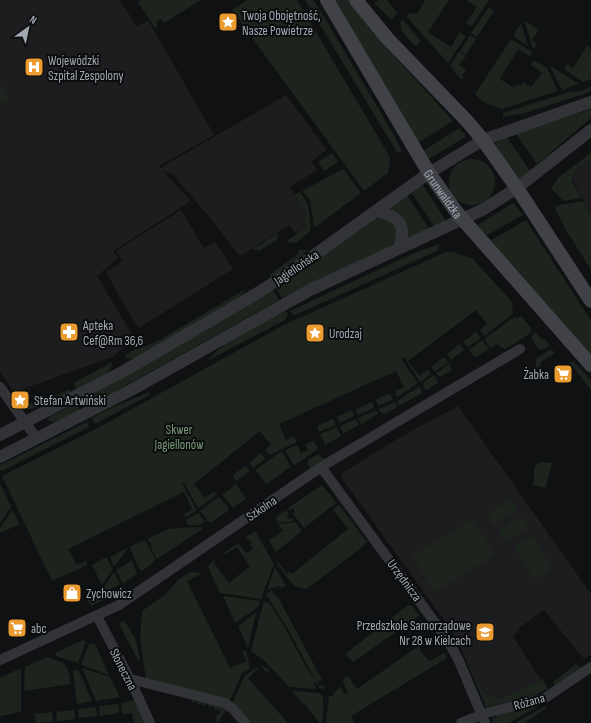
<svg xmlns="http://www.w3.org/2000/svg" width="591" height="723" font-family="'Sofia Sans Condensed',sans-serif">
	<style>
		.built { fill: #1d1d1f }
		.green { fill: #1d241d }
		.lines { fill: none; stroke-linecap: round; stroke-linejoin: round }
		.minor { stroke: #323337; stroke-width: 10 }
		.tertiary { stroke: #323337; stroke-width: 12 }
		.secondary { stroke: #404247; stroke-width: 14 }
		.labels { text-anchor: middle; stroke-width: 4; stroke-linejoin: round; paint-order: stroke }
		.poi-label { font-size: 13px; fill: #a2a8b2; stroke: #0b0c0d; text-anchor: start }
		.street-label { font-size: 13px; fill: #a2a8b2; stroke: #0b0c0d }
		.park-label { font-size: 13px; fill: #7a9d79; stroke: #0b0c0d }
	</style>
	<rect width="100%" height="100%" fill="#101112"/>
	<path class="built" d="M0 0H120L137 27 148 20 214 135 159 166 160 168 286 95 327 150 311 161 317 170 290 187 307 215 301 218 306 226 295 233 290 225 240 256 211 219 172 174 163 171 191 201 113 251 118 258 97 276 134 338 113 357 14 392 0 372Z
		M591 160V214L572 179V174L578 168 577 166 580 164 581 166Z
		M181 210 204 248 215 242 233 269 139 328 125 307 106 272 122 261 116 251Z
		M458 406 591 594V654L584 659 544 610 519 628 513 637 541 680 499 699 483 693 460 646 463 641 456 637 341 477 342 473 404 435Z"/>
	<path class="green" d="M141 0H201L164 23 161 19 156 22 158 26 155 28 138 2Z
		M247 0H297L390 157 388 173 364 191 232 10Z
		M305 0H313L320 10 395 137 402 152 397 153 395 149Z
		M334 0H348L375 35 453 121 418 143Z
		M379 0H387L397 13 392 20 374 3Z
		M425 0H449L428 32 451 47 460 32 466 36 448 63 406 16 409 13 417 14Z
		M466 0H489L472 26 466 23 477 7Z
		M489 7 494 11 477 37 471 33Z
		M402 19 421 41 416 46C409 39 396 30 402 19Z
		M524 20 539 30 532 40 537 44 533 49Z
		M521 23 528 46 513 36Z
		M470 35 476 39 466 55 460 51Z
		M511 39 532 52 530 56 518 49 500 79 514 88 517 84 521 86 523 82 531 87 542 73 531 65 534 60 547 68 558 91 501 109 485 103 475 94Z
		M587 46 591 49V79L583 82 564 69 567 64 573 68Z
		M459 51 466 56 459 65 466 70 462 76 464 77 462 80 450 66Z
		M549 65 579 84 562 90Z
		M0 84 10 99 0 104Z
		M591 87V91L584 94 525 113 503 117V113L569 92 581 91Z
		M591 109V118L537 164 516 134Z
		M459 128 465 134V137L429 159 423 151Z
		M507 137 530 171 519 179 494 144Z
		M332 153 338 162 324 171 318 162Z
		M591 153V160L581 166 580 165 577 166 578 168 572 176V182L582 198 563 201 551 188 559 177Z
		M449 182a23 23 0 1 1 46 0a23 23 0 1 1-46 0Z
		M343 169 361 193 314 228 310 200 302 191Z
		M421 185H423L446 221 434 226 411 192Z
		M300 192 308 204 311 230 297 242 287 243 289 239 297 234 296 233 306 226 301 218 307 215 294 194Z
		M407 195 429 229 407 239 398 213 388 208Z
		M583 201 591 214V270L566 230 554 206Z
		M513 203 523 215 484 237 477 227 478 225Z
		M382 217C396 225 402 230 391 246L282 298 276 288 374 218Z
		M526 220 591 321V357L488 242Z
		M278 233 277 240 259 251 253 249Z
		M439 244V248L437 251 293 316 290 311 414 253Z
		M299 250H308L299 259 271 277 270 274 296 256Z
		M446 252H453L473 259 512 302 513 314 484 336 480 330 487 324 476 310 408 361 419 376 428 369 431 374 420 382 404 357 401 359 418 383 397 397 395 391 404 387 396 371 279 424 286 440 294 436 297 442 270 455 265 450 271 445 260 431 194 484 205 498 214 491 217 495 198 508 184 483 182 484 197 510 185 518 184 514 192 509 184 492 68 549 77 565 86 561 87 565 52 581 2 476 94 430 284 325Z
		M246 289 240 296 136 358 129 359 124 356 134 350 156 342Z
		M273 289 279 300 87 407 83 399 127 375Z
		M286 311 288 314 285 320 209 360 208 359C230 337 259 325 286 311Z
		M521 316 532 329 528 335 505 349 501 347 498 344 490 348 484 339 514 317 518 318Z
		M476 332 481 338 468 347 463 342Z
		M535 332 542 340 545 339 549 344 547 348 539 350 531 338Z
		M482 340 489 349 476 357 473 355 469 350Z
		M460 344 464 350 451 360 447 354Z
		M551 349 555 353 541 362 540 365 544 371 540 373 536 368V359Z
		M444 357 448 362 435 372 431 367Z
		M573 361 591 380V390L570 363Z
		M112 362C112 379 86 379 77 390L74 383Z
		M449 364 452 370 442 376H438L436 373Z
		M434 375 438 383 427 390 425 389 423 383Z
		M420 386 422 393 399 406 397 401Z
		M70 389 71 392C60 397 32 414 20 408L37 400 50 398Z
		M149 392 150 394 146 397 95 424 92 418 111 408Z
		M390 393 393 400 378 406 376 400Z
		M372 402 374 408 358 415 356 409Z
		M395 402 397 407 386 414 380 412 379 409Z
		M76 403 81 411C71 416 58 426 47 420L49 417Z
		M352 410 354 416 340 423 337 417Z
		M376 410 378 414 361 424 358 418Z
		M333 419 336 425 319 432 317 426Z
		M356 419 359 425 343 434 340 426Z
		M87 422 89 427 2 471 0 470V465Z
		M337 427 341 436 325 445 320 434Z
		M314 441 318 449 295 465 293 464 285 450 297 445 301 453 308 450 305 444Z
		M282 451 291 468 286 469V470L267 484 262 480 263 479 255 470Z
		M261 453 265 459 253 468 249 463Z
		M318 454 325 459 310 468 308 464V460Z
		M541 462 552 463 546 488 533 485 535 466Z
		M245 466 250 471 236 481 233 475Z
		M0 483 11 507 0 523Z
		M236 484 246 499 233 508 222 495Z
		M322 485 336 502 335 504 304 528 293 514 295 512 293 508 290 510 288 508Z
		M219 497 229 508 228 511 210 523 200 511Z
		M511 499 518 510 494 525 487 514Z
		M337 506H340L367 542 361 548 308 588 305 589 294 586 277 564 276 560 287 574 290 572 292 574 348 529 333 510Z
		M12 510 20 524 0 533V528Z
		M286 510 289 514 287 516 289 520 292 518 294 521 278 523 276 517Z
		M198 513 205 521 200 525H188L186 520Z
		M521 516 528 528 504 542 498 531Z
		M473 519 495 555 434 592 412 556Z
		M295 522 302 531 276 552 269 540 283 531 278 524Z
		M193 527 196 529V527H201L202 529 157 559 150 546 152 545 147 539 168 529Z
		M255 531 274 564 261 599 220 593 208 567 210 563 217 558 214 563 229 583 250 566 237 547 226 554 224 553 238 543 246 553 253 549 250 544 252 543 246 537Z
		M533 536 552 569 534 580 514 546Z
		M145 540 155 558 154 562 142 571 140 570 133 556V553H132L129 547Z
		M127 548V550L114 567 110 557Z
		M106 557 113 569 102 585 92 565Z
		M132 560 137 574 124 583 122 582 116 570Z
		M275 567 286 586 281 588 279 586 267 590Z
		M114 572 120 584 106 592 103 588Z
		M190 572 203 573 187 581 230 668 247 661 242 652 246 650 250 668 242 673 229 703 146 679 140 639 142 611 166 594 178 580Z
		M272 590 276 597H278L322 680 317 682 319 686 323 685 325 688 324 689 319 688 316 683H314L316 689 289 687 265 661 251 651 265 596 264 601 270 604 280 619 306 667 316 682 289 631 266 594Z
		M100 591 104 595 102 601 91 606 86 597Z
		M223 596 260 601 258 607 235 623Z
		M408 605 413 606 419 616 353 662 345 654Z
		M255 613 256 614 248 648 238 626Z
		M124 620 136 640 140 659 138 660 120 626V623Z
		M83 640 86 642 78 663 56 656 55 653Z
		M89 644H95L109 675 81 665Z
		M420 645V651L430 661 444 653 447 658 351 716 354 723H326L329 696H332L340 686 344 694 348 693 343 682 344 678 348 676 357 689Z
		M460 646 483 693 499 699 543 679 548 689 529 697 486 707Z
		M47 657C67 664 67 662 71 684L24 691 25 667Z
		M576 664 581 668 555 685 553 682Z
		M262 665 270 671 267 673 261 666 248 678 288 723H250L232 704 245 675Z
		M21 668V712L0 716V678Z
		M82 668 110 677 120 697 96 701Z
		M73 670 79 671 92 701 77 704Z
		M292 691 320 693 323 697 304 705Z
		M323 697V721L320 723 305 705Z
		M134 700 145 723H134L132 713 122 714 121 703Z
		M190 700 217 705 226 710 218 723 215 716 221 713 219 709 215 710 213 706 210 708 208 704 204 706 202 703 198 705 196 701 192 703Z
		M544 703 509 723H493L492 719 500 714Z
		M118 704 119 713 100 716 99 706Z
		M545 706 546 708 525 723H515Z
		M96 707 97 716 79 718 78 709Z
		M74 710 75 719 57 721 56 712Z
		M52 712 53 722 36 723 34 714Z"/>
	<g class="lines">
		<path class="minor" d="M0 387 37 439
			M321 467 447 639 459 661 485 723
			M97 616 130 679 150 723
			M0 660 119 605 321 467 520 349
			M130 679 225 703 233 709 245 723
			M461 723 486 713 545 698 591 667"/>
		<path class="tertiary" d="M376 211C399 216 408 225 398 249
			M0 435 124 371 256 294 299 266 429 173 483 140 591 102
			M0 457 133 389 310 290 484 209 517 188 591 130"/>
		<g class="secondary">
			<path id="s1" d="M327 0 429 173 458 214 591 365"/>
			<path d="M356 0 387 38 467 121 483 140 517 188 591 301"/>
		</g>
	</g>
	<defs>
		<symbol id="sight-square" viewBox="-11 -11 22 22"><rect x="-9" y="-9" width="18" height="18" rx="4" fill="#eb9b2f" stroke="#0b0c0d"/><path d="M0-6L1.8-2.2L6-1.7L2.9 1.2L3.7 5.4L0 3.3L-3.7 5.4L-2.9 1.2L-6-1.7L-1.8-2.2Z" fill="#fff"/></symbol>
		<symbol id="hospital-square" viewBox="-11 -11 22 22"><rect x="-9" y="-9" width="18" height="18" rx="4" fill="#eb9b2f" stroke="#0b0c0d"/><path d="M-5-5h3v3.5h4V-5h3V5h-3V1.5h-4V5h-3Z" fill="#fff"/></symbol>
		<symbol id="pharmacy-square" viewBox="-11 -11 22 22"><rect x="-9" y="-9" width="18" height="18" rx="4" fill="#eb9b2f" stroke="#0b0c0d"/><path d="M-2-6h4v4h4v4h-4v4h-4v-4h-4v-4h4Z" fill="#fff"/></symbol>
		<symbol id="supermarket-square" viewBox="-11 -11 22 22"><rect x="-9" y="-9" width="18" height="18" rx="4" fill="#eb9b2f" stroke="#0b0c0d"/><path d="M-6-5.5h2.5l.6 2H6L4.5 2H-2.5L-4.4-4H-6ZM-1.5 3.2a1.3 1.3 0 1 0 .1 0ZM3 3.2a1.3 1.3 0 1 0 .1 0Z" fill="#fff"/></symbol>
		<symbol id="shop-square" viewBox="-11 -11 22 22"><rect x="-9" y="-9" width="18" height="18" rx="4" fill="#eb9b2f" stroke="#0b0c0d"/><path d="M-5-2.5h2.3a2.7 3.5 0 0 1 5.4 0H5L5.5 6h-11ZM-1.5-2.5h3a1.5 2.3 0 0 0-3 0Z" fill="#fff"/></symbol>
		<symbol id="school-square" viewBox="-11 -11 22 22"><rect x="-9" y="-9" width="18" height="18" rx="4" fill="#eb9b2f" stroke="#0b0c0d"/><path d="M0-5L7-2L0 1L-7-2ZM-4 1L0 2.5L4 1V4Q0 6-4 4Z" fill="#fff"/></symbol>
	</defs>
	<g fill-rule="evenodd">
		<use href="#sight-square" x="217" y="11" width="22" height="22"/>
		<use href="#hospital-square" x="23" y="56" width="22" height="22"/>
		<use href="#pharmacy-square" x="58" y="321" width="22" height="22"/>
		<use href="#sight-square" x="304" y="322" width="22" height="22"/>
		<use href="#supermarket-square" x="552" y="363" width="22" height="22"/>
		<use href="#sight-square" x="9" y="389" width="22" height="22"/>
		<use href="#shop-square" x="61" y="582" width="22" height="22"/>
		<use href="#supermarket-square" x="6" y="617" width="22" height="22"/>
		<use href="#school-square" x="474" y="621" width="22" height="22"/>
	</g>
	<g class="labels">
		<g class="poi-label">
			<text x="242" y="20">Twoja Obojętność,<tspan x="242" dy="15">Nasze Powietrze</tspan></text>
			<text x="48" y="65">Wojewódzki<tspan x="48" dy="15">Szpital Zespolony</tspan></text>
			<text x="83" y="330">Apteka<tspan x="83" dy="15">Cef@Rm 36,6</tspan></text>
			<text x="329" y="338">Urodzaj</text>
			<text x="549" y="379" text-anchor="end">Żabka</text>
			<text x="34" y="405">Stefan Artwiński</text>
			<text x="86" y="598">Zychowicz</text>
			<text x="471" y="630" text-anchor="end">Przedszkole Samorządowe<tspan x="471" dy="15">Nr 28 w Kielcach</tspan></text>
			<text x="31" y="633">abc</text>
		</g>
		<g class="street-label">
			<text dy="5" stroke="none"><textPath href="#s1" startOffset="226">Grunwaldzka</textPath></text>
			<text transform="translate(296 267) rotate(-34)" y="5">Jagiellońska</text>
			<text transform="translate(261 508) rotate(-34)" y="5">Szkolna</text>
			<text transform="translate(405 580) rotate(54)" y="5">Urzędnicza</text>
			<text transform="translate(124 669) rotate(63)" y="5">Słoneczna</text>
			<text transform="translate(529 701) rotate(-16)" y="5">Różana</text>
		</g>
		<g class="park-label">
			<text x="179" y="434">Skwer<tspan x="179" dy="15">Jagiellonów</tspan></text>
		</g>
	</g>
	<g transform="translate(28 28) rotate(33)" stroke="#0b0c0d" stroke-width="3" paint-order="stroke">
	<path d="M0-3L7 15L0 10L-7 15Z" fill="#a2a8b2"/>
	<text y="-6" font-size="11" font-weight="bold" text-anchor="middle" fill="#a2a8b2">N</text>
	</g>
</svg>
